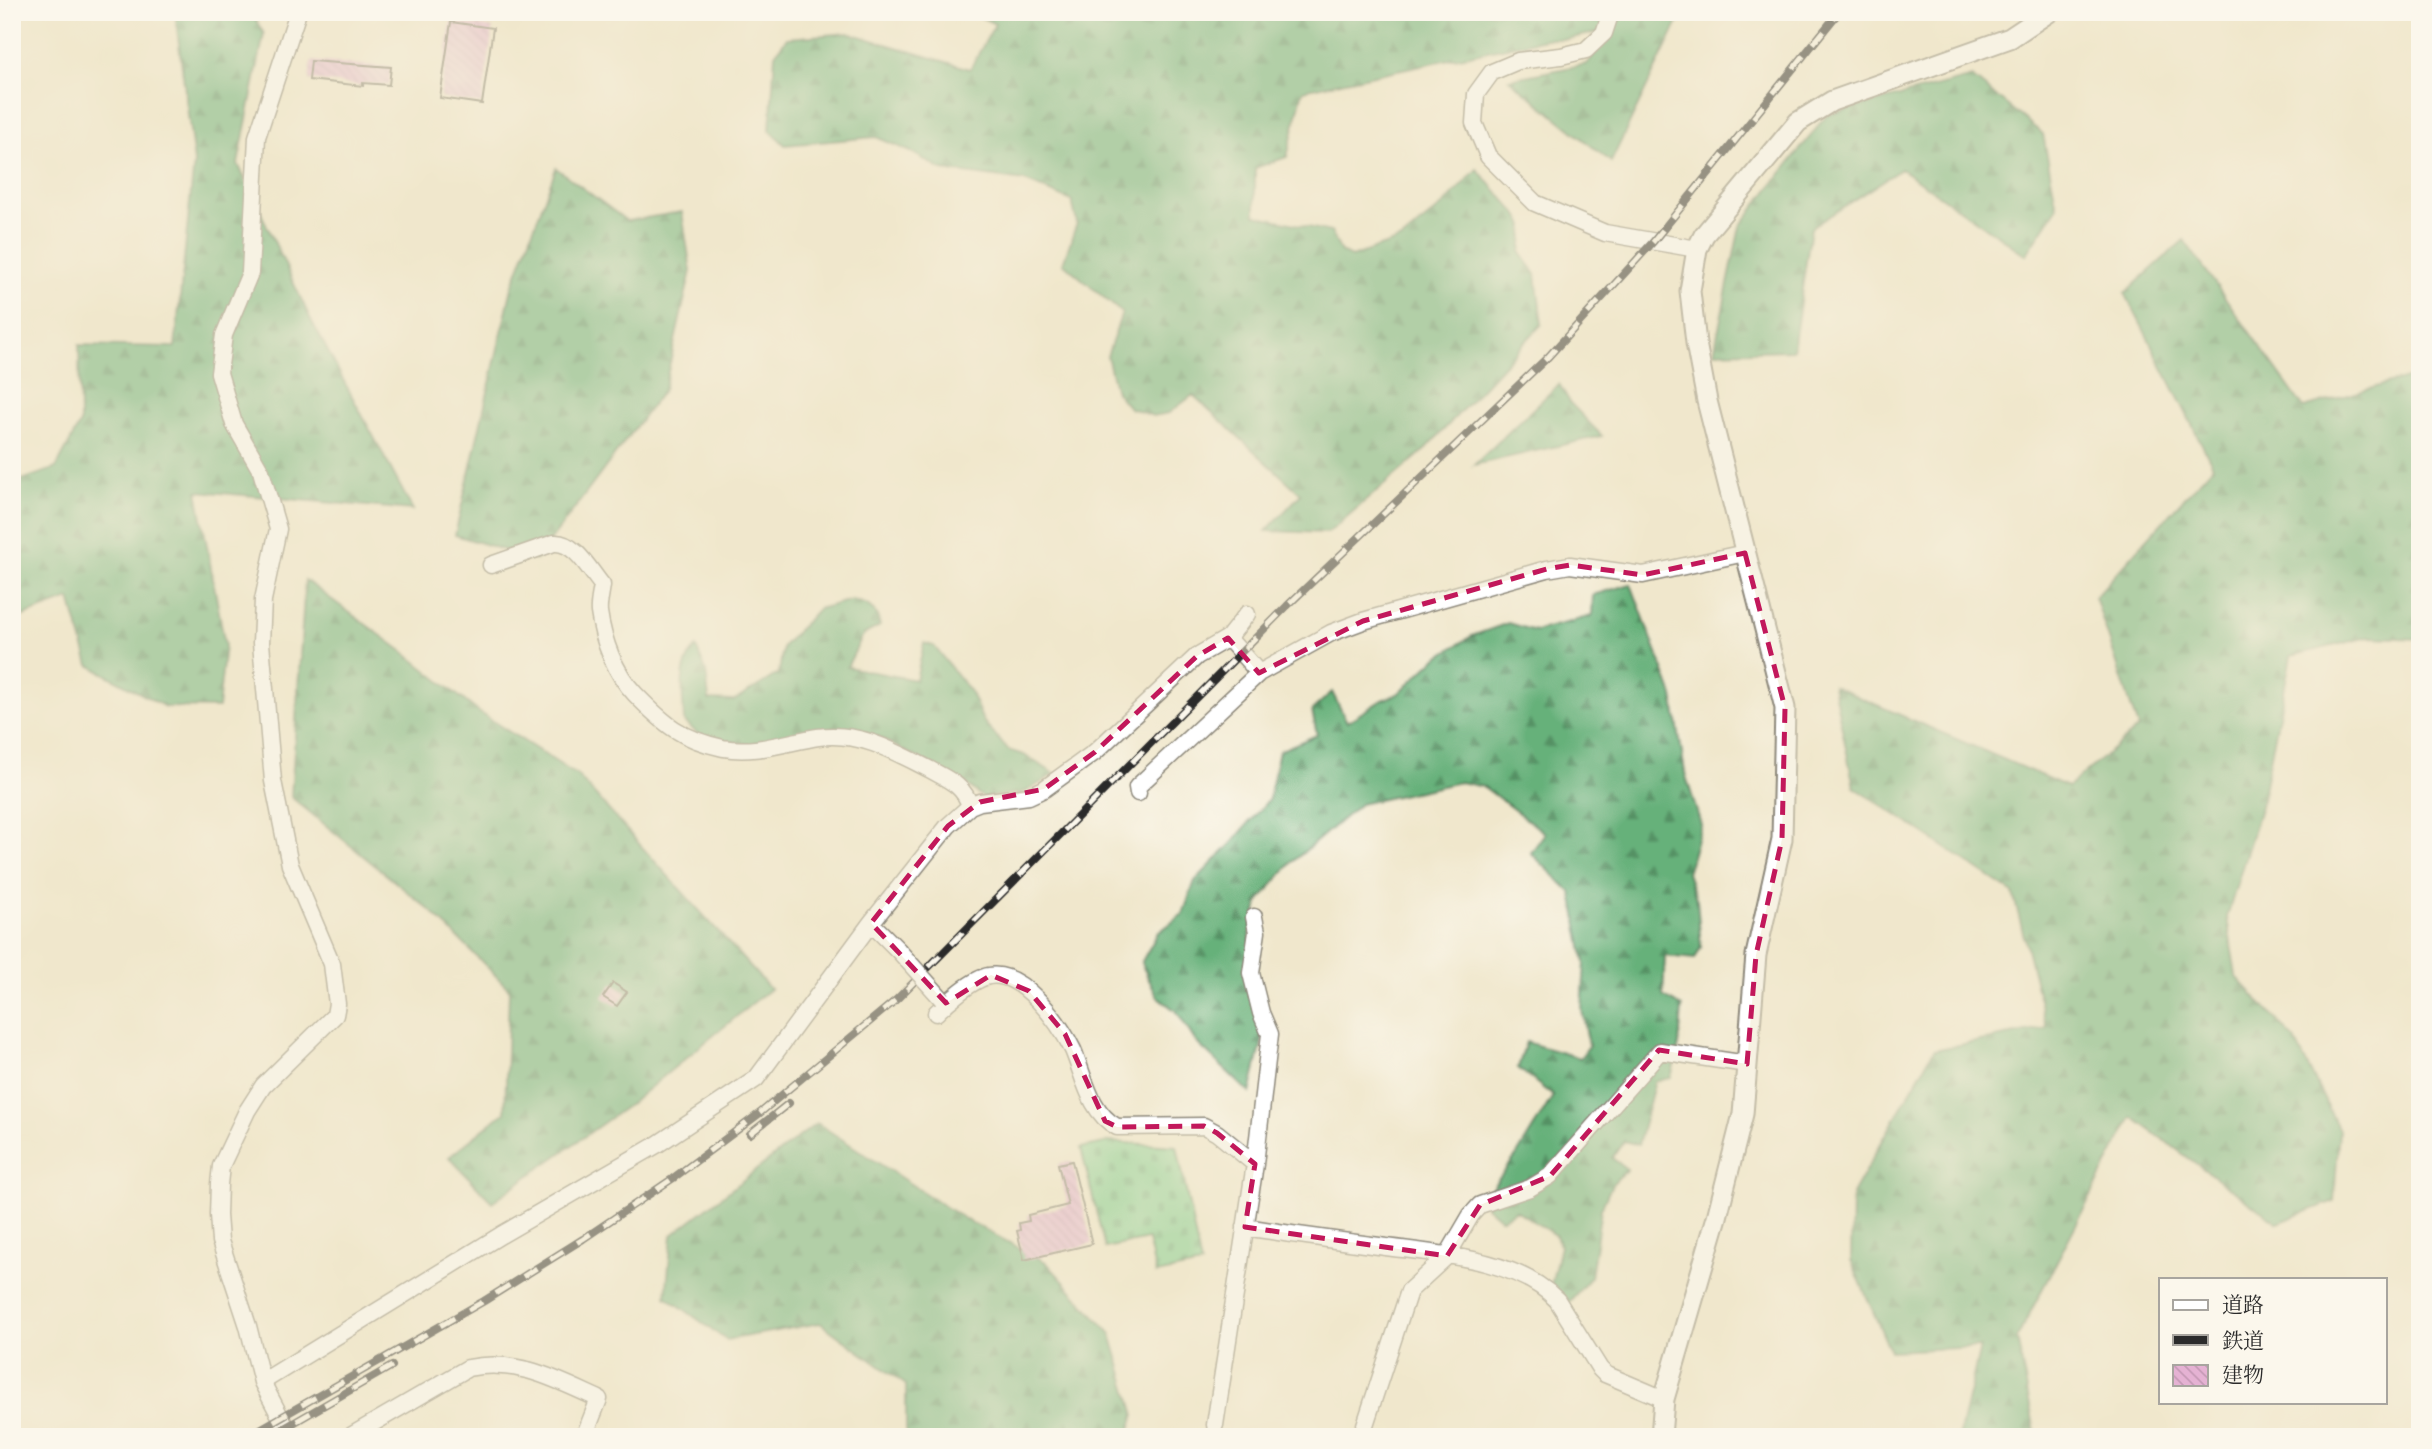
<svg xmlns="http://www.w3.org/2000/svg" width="2432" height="1449" font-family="Cardo,'Noto Serif JP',serif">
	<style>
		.forest { fill: url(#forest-firs); stroke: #486e52; stroke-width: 2 }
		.cemetery { fill: url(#cemetery-stones); stroke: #547c5d; stroke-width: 2 }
		.building { fill: url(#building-back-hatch) }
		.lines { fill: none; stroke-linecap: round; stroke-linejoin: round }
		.minor-casing { stroke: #8e897c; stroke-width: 19 }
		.tertiary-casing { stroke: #8e897c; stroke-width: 23 }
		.minor { stroke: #fff; stroke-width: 16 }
		.tertiary { stroke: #fff; stroke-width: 19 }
		.rail-casing { stroke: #2b2b2b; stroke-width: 8 }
		.rail { stroke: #fbf7ec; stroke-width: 5; stroke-dasharray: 16; stroke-linecap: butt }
		.minor-bridge-casing { stroke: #8e897c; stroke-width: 19; stroke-linecap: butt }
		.minor-bridge { stroke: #fff; stroke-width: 16 }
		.marked { fill: none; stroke: #c2185b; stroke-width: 5; stroke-dasharray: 14 9; stroke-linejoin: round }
	</style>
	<defs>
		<pattern id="forest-firs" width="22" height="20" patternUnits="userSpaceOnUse" patternTransform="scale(1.75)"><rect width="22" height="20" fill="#66b17a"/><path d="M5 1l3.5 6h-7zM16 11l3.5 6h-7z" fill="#549064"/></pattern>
		<pattern id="cemetery-stones" width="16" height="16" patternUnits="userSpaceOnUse" patternTransform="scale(1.75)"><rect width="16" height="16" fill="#7dce8f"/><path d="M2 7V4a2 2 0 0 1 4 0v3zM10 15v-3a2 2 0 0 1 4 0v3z" fill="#6cb17c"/></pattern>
		<pattern id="building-back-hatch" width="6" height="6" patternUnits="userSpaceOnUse" patternTransform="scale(1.75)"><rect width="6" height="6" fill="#e5b2d3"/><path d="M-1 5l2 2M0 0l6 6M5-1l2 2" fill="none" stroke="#c599b5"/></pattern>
	</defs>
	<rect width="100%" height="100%" fill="#fbf7ec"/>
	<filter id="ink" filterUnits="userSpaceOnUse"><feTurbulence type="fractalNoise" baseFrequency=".0143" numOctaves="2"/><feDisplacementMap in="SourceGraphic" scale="14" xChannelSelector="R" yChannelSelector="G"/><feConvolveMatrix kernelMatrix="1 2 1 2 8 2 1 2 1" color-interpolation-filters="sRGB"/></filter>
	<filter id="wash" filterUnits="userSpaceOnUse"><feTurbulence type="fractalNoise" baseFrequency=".00686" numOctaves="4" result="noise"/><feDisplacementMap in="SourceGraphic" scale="28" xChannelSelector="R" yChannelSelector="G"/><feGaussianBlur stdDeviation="1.57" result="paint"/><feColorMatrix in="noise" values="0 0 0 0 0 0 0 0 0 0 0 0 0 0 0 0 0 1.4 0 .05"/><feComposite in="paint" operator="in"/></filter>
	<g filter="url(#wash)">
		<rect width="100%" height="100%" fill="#f0e7cc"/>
		<path class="forest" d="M175 12H251L264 34 238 164 310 318 413 510 197 491 225 645 218 708 165 707 89 665 70 599 12 620V481L16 482 56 468 80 423 79 345 175 347 194 162Z
			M970 12H1607L1601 32 1567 39H1545L1303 90 1287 157 1255 168V215L1331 232 1341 252 1351 257 1402 239 1442 206 1477 169 1518 215 1524 225 1521 253 1536 274 1542 324 1426 449 1328 533 1266 531 1301 494 1193 395 1169 413 1153 416 1129 408 1116 392 1107 356 1122 313 1063 263 1077 223 1072 201 1025 181 942 170 911 152 876 137 785 145 770 130 775 54 787 38 849 33 970 69 995 24Z
			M1615 12H1683L1611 162 1509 79 1587 64 1609 32Z
			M1972 77 2043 134 2057 208 2026 255 1901 169 1811 228 1793 350 1714 352 1740 226 1827 115Z
			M556 168 627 221 682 212 691 271 664 389 536 560 455 535 512 287Z
			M2184 240 2304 408 2420 374V639L2369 637 2291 656 2261 805 2227 917 2236 976 2295 1040 2339 1130 2334 1201 2278 1223 2132 1117 2017 1338 2036 1437H1959L1980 1347 1890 1351 1851 1260 1852 1194 1934 1050 2047 1028 2013 893 1854 787 1833 686 2068 787 2138 728 2095 597 2213 466 2125 293Z
			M1559 384 1571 404 1602 436 1474 465Z
			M305 580 405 653 480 713 578 776 770 989 630 1104 492 1202 449 1157 505 1112 509 989 432 912 291 797Z
			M1631 584 1673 696 1685 773 1701 825 1687 873 1697 901 1701 947 1695 959 1665 956 1663 996 1682 1007 1679 1045 1671 1078 1655 1081 1638 1145 1624 1141 1612 1158 1627 1169 1612 1184 1601 1209 1591 1277 1568 1303 1551 1285 1560 1246 1556 1236 1516 1210 1501 1219 1486 1206 1488 1193 1517 1155 1553 1096 1518 1068 1526 1042 1580 1058 1589 1046 1582 1010 1585 963 1572 893 1531 853 1545 833 1484 787 1460 782 1360 804 1291 863 1259 901 1250 934 1264 1034 1250 1093 1196 1042 1177 1012 1157 996 1141 963 1158 933 1183 914 1195 881 1232 843 1269 799 1279 751 1317 735 1312 710 1332 692 1347 722 1382 700 1398 694 1435 659 1472 636 1508 623 1535 631 1592 616 1593 595Z
			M852 600C868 604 877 608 880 626L863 635 847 667 916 680 924 643 934 646 971 693 983 721 1008 750 1024 755 1055 774 1025 792 983 798 965 783 878 737 856 730 835 729 753 745 701 737 684 721C683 694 677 668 696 647L706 671 709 700 734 701 779 673 783 646 818 609Z
			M817 1123 966 1220 1046 1262 1111 1334 1135 1415 1127 1437H906V1385L820 1323 726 1340 666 1296 672 1235Z"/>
		<path class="cemetery" d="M1109 1142 1177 1146 1201 1265 1156 1274 1148 1239 1105 1248 1081 1148Z"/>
		<g id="blocks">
			<path class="building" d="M451 22 493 28 482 104 440 98Z
				M311 61 391 67 389 85 363 83V86L309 80Z
				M613 983 627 992 617 1006 603 997Z
				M1072 1161 1092 1244 1024 1260 1017 1231 1020 1230 1019 1223 1029 1221 1028 1215 1068 1205 1058 1164Z"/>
		</g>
	</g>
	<g filter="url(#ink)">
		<use href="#blocks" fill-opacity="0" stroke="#8e897c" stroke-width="2"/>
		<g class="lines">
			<defs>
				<path id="minor" d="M1611 12 1604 33 1586 50 1561 56 1518 61 1492 72 1476 94 1474 123 1488 156 1535 203 1605 233 1697 249
					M491 565 554 543C575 541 590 571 602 585 601 594 598 604 599 612 603 641 615 673 635 694 664 724 681 739 723 748 755 754 787 742 818 737 859 731 894 751 929 769 947 779 964 785 970 806
					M1228 638 1259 673 1331 633 1363 621 1547 569 1570 565 1643 575 1745 553
					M1138 793 1137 787 1259 673
					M871 923 898 950
					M936 1013C947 1002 974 978 989 976 1023 970 1060 1024 1073 1050 1084 1076 1090 1113 1117 1127L1204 1126 1217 1133 1255 1164
					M1245 1227C1290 1234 1334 1240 1379 1246 1435 1254 1515 1257 1557 1300L1600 1369 1605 1374 1664 1399
					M262 1382 501 1235 658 1144 756 1079 871 923 948 826 970 806 980 802 1029 796 1044 789 1095 752 1197 656 1228 638 1247 614
					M1215 1425 1255 1164 1270 1034 1261 1013 1251 973 1257 932 1254 917
					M291 1437 262 1382 248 1326 220 1241 218 1215 219 1184 221 1166 247 1111 263 1086 335 1015 337 1004 332 964 290 865 273 781 261 643 263 600 278 529 261 471 234 424 219 373 224 335 250 273 257 137 298 12
					M349 1437 468 1368C517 1358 555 1379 599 1399L584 1437
					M1365 1437V1425L1409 1291 1447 1256 1471 1215 1480 1205 1530 1188 1550 1176 1660 1051 1747 1064"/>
				<path id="tertiary" d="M1661 1437 1664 1399 1717 1217 1743 1114 1756 955 1782 839 1785 708 1707 401 1696 343 1690 291 1697 249 1704 235 1798 122 1832 101 2010 38 2049 12"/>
			</defs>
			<use href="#minor" class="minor-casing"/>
			<use href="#tertiary" class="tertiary-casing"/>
			<use href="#minor" class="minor"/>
			<use href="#tertiary" class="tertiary"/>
			<defs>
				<path id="rail" d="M750 1134 789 1103
					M246 1437 484 1301 583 1239 672 1179 760 1113 897 999 1287 606 1548 357 1653 242 1839 12
					M269 1437 392 1366"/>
			</defs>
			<use href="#rail" class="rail-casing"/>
			<use href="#rail" class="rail"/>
			<defs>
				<path id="minor-bridge" d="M898 950 942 999"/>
			</defs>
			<use href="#minor-bridge" class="minor-bridge-casing"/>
			<use href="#minor-bridge" class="minor-bridge"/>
		</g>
	</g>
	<path d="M0 0H2432V1449H0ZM1745 553 1785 708 1782 839 1756 955 1747 1064 1659 1050 1550 1176 1480 1205 1447 1256 1245 1227 1255 1164 1217 1133 1204 1126 1117 1127 1105 1121 1065 1034 1029 991 991 975 946 1003 871 923 948 826 980 802 1044 789 1095 752 1197 656 1228 638 1259 673 1363 621 1547 569 1570 565 1643 575Z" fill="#f0e7cc" fill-opacity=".55" fill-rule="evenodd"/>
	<path class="marked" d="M1745 553 1785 708 1782 839 1756 955 1747 1064 1659 1050 1550 1176 1480 1205 1447 1256 1245 1227 1255 1164 1217 1133 1204 1126 1117 1127 1105 1121 1065 1034 1029 991 991 975 946 1003 871 923 948 826 980 802 1044 789 1095 752 1197 656 1228 638 1259 673 1363 621 1547 569 1570 565 1643 575Z"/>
	<rect width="2432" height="1449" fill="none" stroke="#fbf7ec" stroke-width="42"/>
	<rect x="2159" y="1278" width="228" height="126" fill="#fbf7ec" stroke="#a8a59f" stroke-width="2"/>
	<rect x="2173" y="1300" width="35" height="10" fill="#ffffff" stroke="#a8a59f" stroke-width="2"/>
	<text x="2222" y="1312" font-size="21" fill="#2b2b2b">道路</text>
	<rect x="2173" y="1335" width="35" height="10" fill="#2b2b2b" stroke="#a8a59f" stroke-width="2"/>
	<text x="2222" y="1348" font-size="21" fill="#2b2b2b">鉄道</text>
	<rect x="2173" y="1365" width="35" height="21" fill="url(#building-back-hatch)" stroke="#a8a59f" stroke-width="2"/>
	<text x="2222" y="1382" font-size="21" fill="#2b2b2b">建物</text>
</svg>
